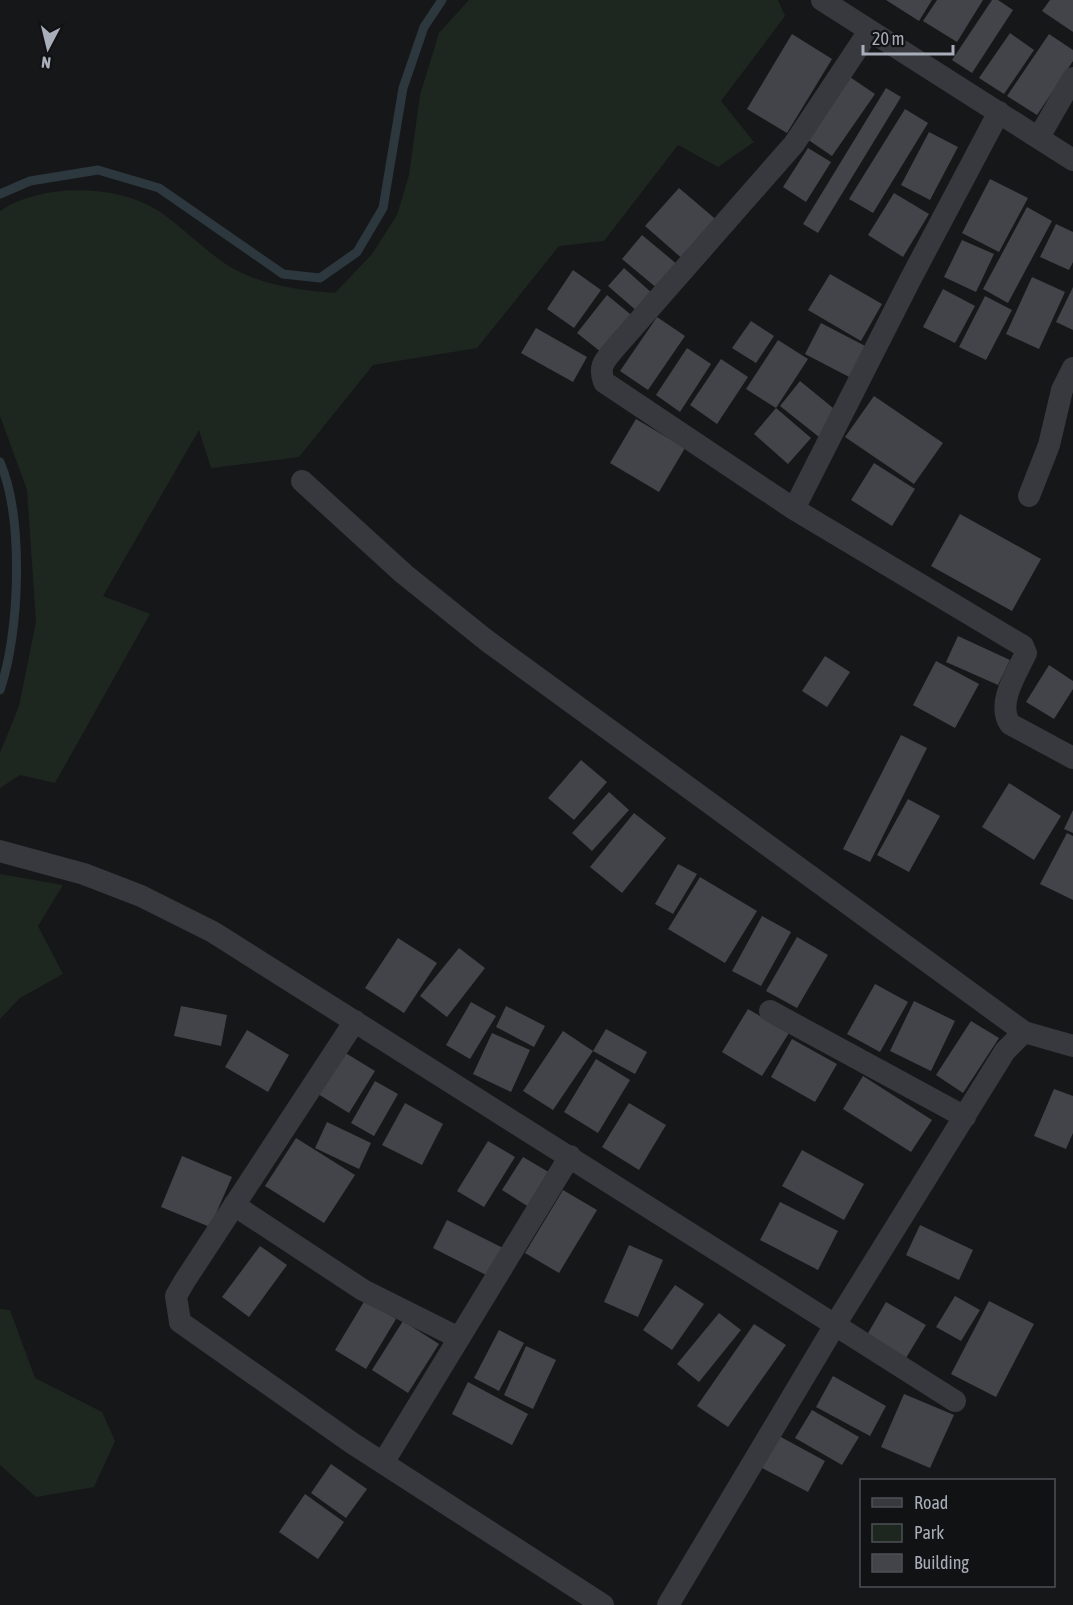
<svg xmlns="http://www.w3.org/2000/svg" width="1073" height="1605" font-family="'Asap Condensed',sans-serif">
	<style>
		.green { fill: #1e271f }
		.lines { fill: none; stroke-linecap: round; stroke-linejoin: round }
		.stream { stroke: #2c373e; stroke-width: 9 }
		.building { fill: #424449 }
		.minor { stroke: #37393e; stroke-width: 22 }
	</style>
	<rect width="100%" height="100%" fill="#161719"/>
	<path class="green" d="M469 0H778L785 16 721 101 754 142 718 167 678 145 604 241 559 246 477 348 373 365 299 457 211 468 199 430 103 596 150 614 55 783 20 775 0 788V753L19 706 36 622 27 490 0 416V211C41 183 116 184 157 210 184 227 214 261 242 273 272 287 302 290 335 293L372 254 397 215 409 175 420 95 439 33Z
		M0 874 63 885 38 926 63 974 20 998 0 1019Z
		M0 1309 10 1310 35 1378 102 1412 115 1441 94 1487 36 1497 0 1465Z"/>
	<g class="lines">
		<path class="stream" d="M0 194 30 181 98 170 159 188 283 274 320 278 357 252 383 208 403 88 424 27 442 0
			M0 462C24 518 20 633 0 690"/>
	</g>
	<path class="building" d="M886 0H932L919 21Z
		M937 0H983L957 42 923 21Z
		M992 0H998L1013 10 972 73 952 60Z
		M1050 0H1073V32L1042 11Z
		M1010 33 1034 50 1004 94 979 78Z
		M792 34 832 59 787 133 747 109Z
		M1049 34 1073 50V61L1037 115 1007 96Z
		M847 75 875 94 832 156 804 137Z
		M886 88 901 97 818 233 803 224Z
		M905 109 928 123 873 213 849 199Z
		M929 132 958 147 930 200 901 185Z
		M808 148 831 162 806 202 783 187Z
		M990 179 1028 198 999 252 962 233Z
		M679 188 719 222 685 261 645 226Z
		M894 193 929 214 903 257 868 235Z
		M1027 207 1052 221 1008 303 983 289Z
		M1056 224 1073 232V262L1069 270 1040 257Z
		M642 235 678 265 658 289 622 259Z
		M962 240 994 254 976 292 944 277Z
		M624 268 653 294 638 312 608 286Z
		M573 270 601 290 574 328 547 309Z
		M830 274 882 304 861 341 808 310Z
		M1032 277 1065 292 1039 349 1006 334Z
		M1073 287V330L1056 322Z
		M943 289 975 306 955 343 923 327Z
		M607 295 635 318 606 356 577 333Z
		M985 296 1012 310 986 360 959 347Z
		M657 317 685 336 648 390 620 371Z
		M751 321 774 336 756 363 732 348Z
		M821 323 869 348 853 379 805 354Z
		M536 328 587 357 573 382 521 353Z
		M778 340 808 359 776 408 746 389Z
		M687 348 711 364 680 412 656 395Z
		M721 359 748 377 717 424 690 405Z
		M800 381 838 412 819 437 780 406Z
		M874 396 943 443 914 484 845 437Z
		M776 408 811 438 788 464 754 434Z
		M636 419 685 448 659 492 610 463Z
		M874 463 915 489 892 526 851 500Z
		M960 514 1041 559 1012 611 931 566Z
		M958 636 1010 660 998 685 946 662Z
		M825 656 850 672 827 707 802 691Z
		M936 661 979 684 955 728 913 705Z
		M1049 665 1073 681V689L1054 719 1026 702Z
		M901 735 927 748 870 862 843 849Z
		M581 760 607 782 574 820 548 798Z
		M1009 783 1061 816 1034 860 982 827Z
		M609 792 629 810 592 851 572 833Z
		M908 799 940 816 909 872 877 855Z
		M1073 810V833L1064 829Z
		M634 813 666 838 622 893 590 867Z
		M1067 833 1073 836V900L1040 884Z
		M678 864 697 874 673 914 655 904Z
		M700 877 757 911 725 963 668 929Z
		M762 916 791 932 761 986 732 971Z
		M797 937 828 955 797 1008 766 991Z
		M398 938 437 963 404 1013 365 988Z
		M459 948 485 968 447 1017 420 996Z
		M875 984 908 1002 880 1052 847 1034Z
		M914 1001 955 1021 931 1071 890 1051Z
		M471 1002 496 1016 470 1059 446 1045Z
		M181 1006 227 1015 221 1046 174 1036Z
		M506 1006 545 1026 534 1047 496 1027Z
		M748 1009 789 1033 762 1076 722 1052Z
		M971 1021 999 1038 963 1093 936 1075Z
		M606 1029 647 1052 635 1074 593 1051Z
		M247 1030 289 1055 268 1092 225 1067Z
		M563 1031 593 1051 553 1110 523 1091Z
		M492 1033 530 1050 511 1092 473 1074Z
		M792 1039 837 1064 815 1102 771 1077Z
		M339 1049 375 1071 349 1113 313 1091Z
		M596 1059 630 1080 598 1133 564 1112Z
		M863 1076 932 1120 911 1152 843 1109Z
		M375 1081 398 1094 374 1136 351 1123Z
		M1054 1089 1073 1096V1133L1066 1149 1034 1136Z
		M405 1103 443 1124 422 1165 382 1145Z
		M629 1103 666 1125 639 1170 602 1147Z
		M327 1122 371 1143 359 1169 315 1148Z
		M296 1138 355 1175 324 1223 265 1186Z
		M488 1141 515 1157 484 1207 457 1191Z
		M802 1150 864 1184 844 1220 782 1186Z
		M182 1156 232 1177 210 1227 161 1207Z
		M523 1157 557 1177 535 1211 502 1190Z
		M563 1190 597 1210 559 1273 525 1253Z
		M780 1202 838 1231 818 1270 760 1240Z
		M447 1220 505 1249 490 1277 433 1248Z
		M920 1225 973 1250 959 1280 906 1255Z
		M629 1245 663 1260 638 1317 604 1302Z
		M260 1246 287 1265 249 1317 222 1297Z
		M675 1285 704 1304 672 1350 643 1330Z
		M955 1296 980 1310 961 1341 936 1327Z
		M365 1300 396 1319 366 1369 335 1350Z
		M989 1301 1034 1324 996 1397 951 1374Z
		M886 1302 926 1325 903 1363 864 1340Z
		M719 1313 741 1330 699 1382 677 1364Z
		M403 1321 439 1344 408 1393 372 1370Z
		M754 1324 786 1345 728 1427 697 1406Z
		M499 1330 524 1343 499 1391 474 1378Z
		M526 1346 556 1360 533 1409 504 1395Z
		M833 1376 886 1406 870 1436 816 1407Z
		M468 1382 528 1414 512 1445 452 1414Z
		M904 1394 954 1415 930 1468 881 1447Z
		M812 1410 859 1437 842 1465 795 1438Z
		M779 1436 825 1461 808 1492 762 1468Z
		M331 1464 367 1489 346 1518 311 1493Z
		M305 1494 344 1522 318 1559 279 1532Z"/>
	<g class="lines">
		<path class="minor" d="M822 0 1073 160
			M869 31 794 144 615 348C605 360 598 366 604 382L794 509 1023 646 1026 653C1017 673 996 703 1010 724L1073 758
			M1039 137 1073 78
			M302 481 404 574 486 640 1024 1032
			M1029 496 1049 445 1062 390 1073 368
			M794 509 910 280 999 112
			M0 851 84 874 141 896 213 932 835 1325 1005 1051 1024 1032 1073 1046
			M770 1011 965 1117
			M355 1021 184 1282 176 1296 180 1322 352 1443 603 1605
			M234 1205 363 1290 459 1338
			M383 1463 570 1156
			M668 1605 835 1325 955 1401"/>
	</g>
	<rect x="860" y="1479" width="195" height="108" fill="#111214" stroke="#4d5056" stroke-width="1.5"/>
	<rect x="872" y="1498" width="30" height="9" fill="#37393e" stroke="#4d5056" stroke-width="1.5"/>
	<text x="914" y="1509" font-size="18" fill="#a8aeba">Road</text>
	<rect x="872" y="1524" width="30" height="18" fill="#1e271f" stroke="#4d5056" stroke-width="1.5"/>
	<text x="914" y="1539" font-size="18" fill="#a8aeba">Park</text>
	<rect x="872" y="1554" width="30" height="18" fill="#424449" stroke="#4d5056" stroke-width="1.5"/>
	<text x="914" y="1569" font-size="18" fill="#a8aeba">Building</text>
	<g transform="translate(48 48) rotate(187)" stroke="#111214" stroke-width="4.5" paint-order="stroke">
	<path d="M0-4.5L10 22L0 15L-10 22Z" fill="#a8aeba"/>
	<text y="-9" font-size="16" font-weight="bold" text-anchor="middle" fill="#a8aeba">N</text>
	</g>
	<path d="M863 45v9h90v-9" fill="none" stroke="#a8aeba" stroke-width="3"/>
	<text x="872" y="45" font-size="18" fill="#a8aeba" stroke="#111214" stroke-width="4.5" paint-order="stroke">20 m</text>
</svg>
